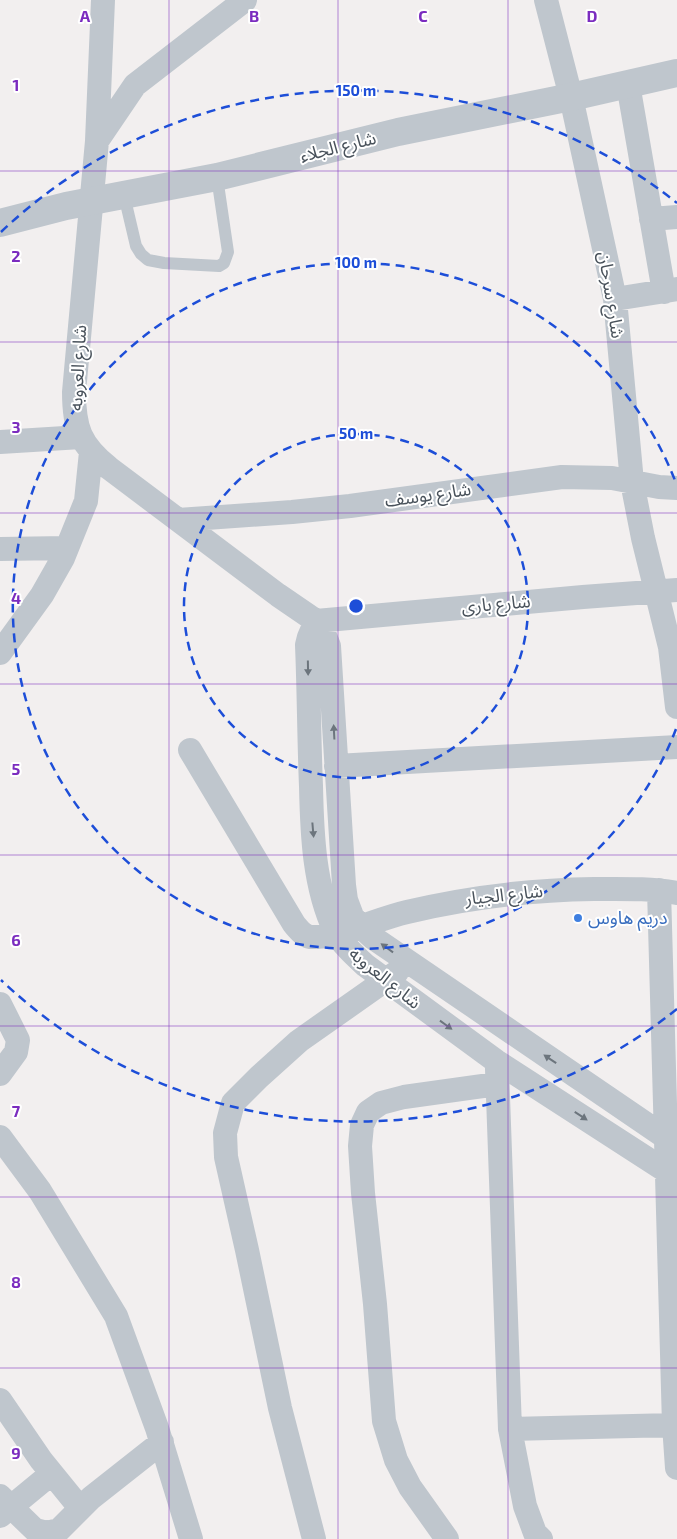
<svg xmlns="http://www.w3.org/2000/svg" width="677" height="1539" font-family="'Exo 2','Noto Sans Arabic',sans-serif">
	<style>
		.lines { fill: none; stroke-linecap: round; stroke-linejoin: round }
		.service { stroke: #bfc6cd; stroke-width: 12 }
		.minor { stroke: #bfc6cd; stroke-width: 24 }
		.tertiary { stroke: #bfc6cd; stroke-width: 28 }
		.oneway { fill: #6c757d }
		.grid { fill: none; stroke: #7b2cbf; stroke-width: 1; stroke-opacity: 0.55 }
		.ring { fill: none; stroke: #1d4ed8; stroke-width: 2.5; stroke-dasharray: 9 6 }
		.shop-dot { fill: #3f7fe0; stroke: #fff; stroke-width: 2 }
		.labels { text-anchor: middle; stroke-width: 4; stroke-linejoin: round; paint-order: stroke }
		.street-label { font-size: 18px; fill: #49525b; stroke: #fff }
		.shop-label { font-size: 18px; fill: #366cbe; stroke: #fff; text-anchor: start }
		.grid-label { font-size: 16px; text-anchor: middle; font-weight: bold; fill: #7b2cbf; stroke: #fff; stroke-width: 4; stroke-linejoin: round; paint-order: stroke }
		.centre { fill: #1d4ed8; stroke: #fff; stroke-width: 2.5 }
		.ring-label { font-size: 15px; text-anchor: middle; font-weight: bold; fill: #1d4ed8; stroke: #fff; stroke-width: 4; stroke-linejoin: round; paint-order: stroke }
	</style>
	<rect width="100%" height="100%" fill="#f2efef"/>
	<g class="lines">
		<path class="service" d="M124 195 136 246 141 254 148 260 164 263 219 266 224 263 228 252 217 177"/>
		<path class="minor" d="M103 0 97 141 74 392C74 428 80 445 109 468L278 595 316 621 322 628 329 646 344 885 346 900 352 916 360 926 372 937 677 1145
			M546 0 571 97 615 299 632 482 643 538 670 647 677 707
			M628 84 664 292
			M97 141 135 85 245 0
			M651 219 677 217
			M615 299 677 289
			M0 442 81 437
			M178 520 292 512 350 506 562 477 612 478 659 487 677 488
			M0 549 67 548
			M316 621 309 637 307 645C309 692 309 739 311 786 312 834 314 887 335 931 342 944 354 955 365 965L496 1061 677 1178
			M316 621 583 597 677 590
			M0 653 42 595 63 558 86 501 91 452
			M190 750 294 924C300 931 305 938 315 937 346 935 377 919 407 912 470 897 528 890 594 889 622 889 650 888 677 893
			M336 766 677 747
			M659 890 674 1425 677 1468
			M0 1004 18 1040 16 1052 0 1074
			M497 1069 510 1429 525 1506 535 1533 541 1539
			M0 1137 40 1191 116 1316 157 1428 191 1539
			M0 1400 41 1460 80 1508
			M510 1429 674 1425
			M0 1496 35 1530 47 1533 59 1530 91 1498 162 1442
			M0 1516 51 1474
			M314 1539 280 1408 247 1250 226 1157 225 1133 233 1103 259 1077 299 1041 397 972
			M447 1539 410 1487 396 1460 384 1421 375 1304 363 1193 360 1146 362 1125 368 1112 381 1103 404 1097 497 1084"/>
		<path class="tertiary" d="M0 223 66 206 217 177 398 132 571 97 677 73"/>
	</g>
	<defs><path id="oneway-solid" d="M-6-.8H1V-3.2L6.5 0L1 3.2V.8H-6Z" transform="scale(1.25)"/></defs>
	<g class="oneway">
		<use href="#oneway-solid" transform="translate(308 668) rotate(89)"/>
		<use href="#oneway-solid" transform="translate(334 732) rotate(-93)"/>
		<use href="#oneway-solid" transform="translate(313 830) rotate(85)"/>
		<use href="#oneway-solid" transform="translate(387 948) rotate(-144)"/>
		<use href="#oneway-solid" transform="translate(446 1025) rotate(36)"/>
		<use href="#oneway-solid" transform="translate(550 1059) rotate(-146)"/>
		<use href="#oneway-solid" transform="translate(581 1116) rotate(33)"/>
	</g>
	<path class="grid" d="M169 0V1539M338 0V1539M508 0V1539M0 171H677M0 342H677M0 513H677M0 684H677M0 855H677M0 1026H677M0 1197H677M0 1368H677"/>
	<g class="ring">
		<circle cx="356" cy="606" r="172"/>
		<path d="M676 729A343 343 0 1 1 676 483"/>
		<path d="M677 1009A515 515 0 0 1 1 980M1 232A515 515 0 0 1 677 203"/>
	</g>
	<circle class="shop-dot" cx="578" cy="918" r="5"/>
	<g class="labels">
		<g class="street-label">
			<text transform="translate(338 147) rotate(-14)" y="6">شارع الجلاء</text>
			<text transform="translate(611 295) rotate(81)" y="6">شارع سرحان</text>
			<text transform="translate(78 368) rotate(-87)" y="6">شارع العروبه</text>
			<text transform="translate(428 495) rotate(-8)" y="6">شارع يوسف</text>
			<text transform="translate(496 604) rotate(-5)" y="6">شارع بارى</text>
			<text transform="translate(504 895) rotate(-6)" y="6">شارع الجيار</text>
			<text transform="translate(385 978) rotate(39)" y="6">شارع العروبه</text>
		</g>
		<g class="shop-label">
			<text x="588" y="924">دريم هاوس</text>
		</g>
	</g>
	<g class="grid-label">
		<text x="85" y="22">A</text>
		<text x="254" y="22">B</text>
		<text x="423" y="22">C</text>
		<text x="592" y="22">D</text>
		<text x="16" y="91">1</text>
		<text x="16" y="262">2</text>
		<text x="16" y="433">3</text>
		<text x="16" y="604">4</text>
		<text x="16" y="775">5</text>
		<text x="16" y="946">6</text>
		<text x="16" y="1117">7</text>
		<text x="16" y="1288">8</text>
		<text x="16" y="1459">9</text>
	</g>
	<circle cx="356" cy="606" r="8" class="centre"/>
	<g class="ring-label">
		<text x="356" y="96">150 m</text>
		<text x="356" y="268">100 m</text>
		<text x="356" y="439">50 m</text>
	</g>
</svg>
